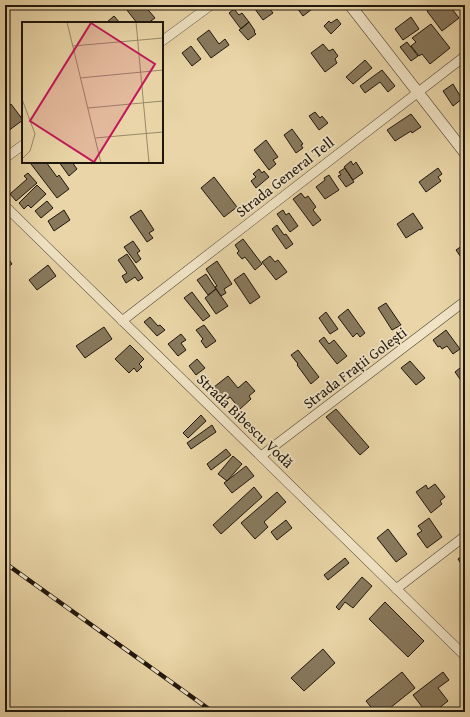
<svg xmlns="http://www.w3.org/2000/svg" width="470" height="717" font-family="'Gentium Book Plus',serif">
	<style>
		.building { fill: #88795d; stroke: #1f160d }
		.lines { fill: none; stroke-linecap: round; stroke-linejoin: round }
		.minor-casing { stroke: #524634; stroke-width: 10 }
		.tertiary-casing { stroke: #524634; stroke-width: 12 }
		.minor { stroke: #f1e4c6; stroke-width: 9 }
		.tertiary { stroke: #f1e4c6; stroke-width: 11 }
		.rail-casing { stroke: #1f160d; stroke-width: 4.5 }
		.rail { stroke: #f1e4c6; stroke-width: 3; stroke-dasharray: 9; stroke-linecap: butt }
		.labels { text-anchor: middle; stroke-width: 3.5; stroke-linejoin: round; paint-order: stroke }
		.street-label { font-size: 15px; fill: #1f160d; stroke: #f1e4c6 }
		.inset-road { fill: none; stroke: #988969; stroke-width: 1 }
		.view { fill: #c2185b; fill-opacity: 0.15; stroke: #c2185b; stroke-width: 2 }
		.inset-edge { fill: none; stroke: #1f160d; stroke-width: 2 }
	</style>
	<rect width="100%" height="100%" fill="#e9d5a7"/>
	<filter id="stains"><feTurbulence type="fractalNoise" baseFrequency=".005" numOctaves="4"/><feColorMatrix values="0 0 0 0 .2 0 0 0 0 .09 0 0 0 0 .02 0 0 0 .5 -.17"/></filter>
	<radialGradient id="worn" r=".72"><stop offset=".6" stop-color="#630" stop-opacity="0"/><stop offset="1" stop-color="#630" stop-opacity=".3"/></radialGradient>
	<path class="building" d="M123 5H144L155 18 148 23H137Z
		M252 5H262L263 7 267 5 273 13 263 20Z
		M301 5H325L319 10 316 6 303 16 297 8Z
		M435 5H449L459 18 442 31 427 11Z
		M234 9 239 15 242 13 249 22 241 29 229 13Z
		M114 16 120 23H108L107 22Z
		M411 17 419 29 403 40 395 29Z
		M337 19 341 24 331 34 324 26 329 21 331 23Z
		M249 22 255 31 254 32 256 34 248 40 239 30Z
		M431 24 450 48 430 64 422 54 419 56 411 46 416 42 412 38Z
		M209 30 219 44 225 39 229 45 211 58 197 39Z
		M407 42 418 56 411 61 400 47Z
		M323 44 329 51 333 49 338 56 335 59 337 63 325 72 311 53Z
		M191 46 201 59 192 66 182 53Z
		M365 60 372 68 353 84 346 77Z
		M382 70 395 86 388 92 380 82 365 93 360 86Z
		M453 84 462 99 453 106 443 91Z
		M11 104 23 120 8 131 5 127V109Z
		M315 112 320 118 322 116 328 123 319 130 309 116Z
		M411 114 421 127 412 133 411 131 395 141 387 130Z
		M292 129 303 144 301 145 303 148 296 153 284 135Z
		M266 140 278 157 273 160 276 164 269 170 254 150Z
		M351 161 353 165 356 162 363 173 353 180 344 167Z
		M33 162H46L57 177 59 175 69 189 57 198 31 164Z
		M59 162H72L77 169 69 176Z
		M345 168 354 182 346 187 338 176 341 175 339 172Z
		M438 168 442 174 438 177 441 181 426 192 419 182Z
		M259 169 262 173 264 171 269 177 256 188 251 181 256 177 253 174Z
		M28 173 37 183 16 201 10 194 27 179 24 176Z
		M329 175 339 190 325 199 316 187 325 180 324 178Z
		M214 177 237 207 224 217 201 188Z
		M37 185 46 194 31 208 28 205 24 209 19 203Z
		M301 193 305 198 308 196 316 207 313 210 321 220 313 226 293 199Z
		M47 201 53 208 41 218 35 211Z
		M64 210 70 220 54 231 48 221Z
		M141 210 154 230 149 233 153 238 147 242 130 217Z
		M283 210 286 215 289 213 298 226 290 232 277 214Z
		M413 213 423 228 420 230V229L406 238 397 224Z
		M277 225 284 235 286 234 293 244 286 249 272 229Z
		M243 239 262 264 255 270 245 257 242 259 237 253 239 251 235 245Z
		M133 241 140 251 137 253 141 259 136 263 124 247Z
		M465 244V263L456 250Z
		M5 254 12 264 5 269Z
		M127 254 143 278 138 281 135 277 126 283 122 276 127 273 118 260Z
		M270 256 275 262 278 260 287 272 276 280 262 262Z
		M217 261 232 284 224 289 226 293 221 296 215 287 217 286 206 269Z
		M48 265 56 276 37 290 29 280Z
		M244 273 260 297 250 304 234 280Z
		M206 274 216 289 208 295 197 280Z
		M216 289 228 306 216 314 205 298Z
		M192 292 210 316 203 321 184 298Z
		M386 303 401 325 392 330 378 308Z
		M348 309 365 333 360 337 357 333 353 337 338 317Z
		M326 312 338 329 330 334 319 318Z
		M150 317 158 326 160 325 165 330 157 336 144 322Z
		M204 325 216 341 206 348 201 341 203 339 196 330Z
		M104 327 112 339 85 358 76 346Z
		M446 330 460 349 453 354 447 346 442 349 440 346 438 347 433 340Z
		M181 334 186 340 181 343 186 350 178 356 168 344Z
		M324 337 329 344 334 340 347 356 337 364 319 341Z
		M130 345 144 359 139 364 142 367 137 372 134 368 129 373 115 359Z
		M298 350 319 377 311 384 297 365 298 364 291 355Z
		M197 359 205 368 196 375 189 366Z
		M410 361 425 378 416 385 401 368Z
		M465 364V380L462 382 455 372Z
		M228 376 238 388 246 381 255 391 249 396 251 399 240 409 230 397 225 401 214 387Z
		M336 409 369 447 360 455 326 417Z
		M201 415 206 421 188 438 183 433Z
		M212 425 216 432 191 449 187 443Z
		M226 449 231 455 211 470 207 464Z
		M233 456 242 464 227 481 218 474Z
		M246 466 254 476 232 493 224 483Z
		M435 484 445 497 440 501 442 504 431 513 416 492 426 485 428 489Z
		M254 487 262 497 221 534 213 525Z
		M277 492 286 502 264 522 268 527 255 539 241 523Z
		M429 518 442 537 427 548 417 534 422 531 418 526Z
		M286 520 292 528 277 540 271 532Z
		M388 529 407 554 396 562 377 538Z
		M465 554V570L458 559Z
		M345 558 349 563 328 580 324 575Z
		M362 577 372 586 353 608 345 602 339 610 336 607Z
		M385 602 424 641 408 657 369 619Z
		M323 649 335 663 304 691 291 678Z
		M402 672 415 688 385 712H375L366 701Z
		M443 672 449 680 438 688 448 701 434 712H426L413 695Z
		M465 703V712H454Z"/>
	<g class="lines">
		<defs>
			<path id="minor" d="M162 41 211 5
				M5 158 23 145
				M5 206 465 656
				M122 321 465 56
				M261 456 465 301
				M396 589 465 536"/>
			<path id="tertiary" d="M350 5 465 153"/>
		</defs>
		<use href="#minor" class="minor-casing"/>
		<use href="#tertiary" class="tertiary-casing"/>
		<use href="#minor" class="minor"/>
		<use href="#tertiary" class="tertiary"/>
		<defs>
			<path id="rail" d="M5 563 213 712"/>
		</defs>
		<use href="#rail" class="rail-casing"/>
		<use href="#rail" class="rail"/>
	</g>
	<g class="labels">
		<g class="street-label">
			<text transform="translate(285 177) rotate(-38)" y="5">Strada General Tell</text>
			<text transform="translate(355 368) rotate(-37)" y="5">Strada Frații Golești</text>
			<text transform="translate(245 421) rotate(44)" y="5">Strada Bibescu Vodă</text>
		</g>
	</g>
	<g transform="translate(22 22)">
		<rect width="141" height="141" fill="#e9d5a7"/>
		<path class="inset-road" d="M45 0 79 141M114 0 127 141M51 24 141 16M58 56 141 48M66 86 141 79M73 116 141 110M0 137 8 129 13 112 0 77"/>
		<path class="view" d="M69 1 133 42 72 140 8 99Z"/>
		<rect width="141" height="141" class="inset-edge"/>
	</g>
	<rect width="470" height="717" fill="none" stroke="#e9d5a7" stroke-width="20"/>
	<rect x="6" y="6" width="458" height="705" fill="none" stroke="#1f160d" stroke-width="2"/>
	<rect x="10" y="10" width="450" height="697" fill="none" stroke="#1f160d"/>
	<rect width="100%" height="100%" filter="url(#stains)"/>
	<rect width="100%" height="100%" fill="url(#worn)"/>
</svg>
